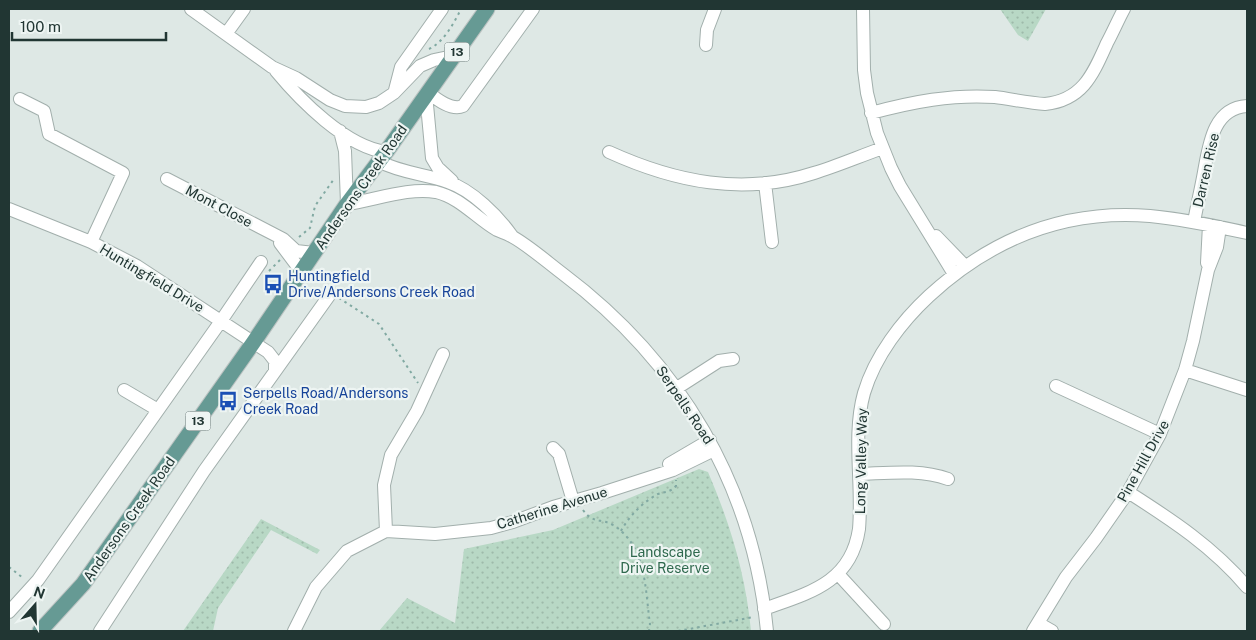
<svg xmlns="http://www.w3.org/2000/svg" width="1256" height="640" font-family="'Public Sans',sans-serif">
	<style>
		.grass { fill: url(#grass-dots) }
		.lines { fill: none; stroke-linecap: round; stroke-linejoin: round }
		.minor-casing { stroke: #a2afac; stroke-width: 14 }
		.major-casing { stroke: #bcc3c2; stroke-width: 17 }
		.path { stroke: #81a9a2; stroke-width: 2; stroke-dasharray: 2.5 4; stroke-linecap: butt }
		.minor { stroke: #fff; stroke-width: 12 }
		.major { stroke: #669a94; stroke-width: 15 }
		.labels { text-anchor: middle; stroke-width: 4.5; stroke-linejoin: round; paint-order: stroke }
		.shield { fill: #eef5f3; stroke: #5e6f6d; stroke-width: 1 }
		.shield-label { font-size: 12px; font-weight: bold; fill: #213633 }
		.street-label { font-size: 14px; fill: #213633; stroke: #eef5f3 }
		.transit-label { font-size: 14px; fill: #164399; stroke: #eef5f3; text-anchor: start }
		.park-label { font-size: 14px; fill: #2f694e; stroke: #eef5f3 }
	</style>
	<defs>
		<pattern id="grass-dots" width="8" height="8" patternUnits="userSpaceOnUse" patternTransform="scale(1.25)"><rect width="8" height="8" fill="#b8d8c5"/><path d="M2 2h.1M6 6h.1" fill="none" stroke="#9ebaaa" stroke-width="1.8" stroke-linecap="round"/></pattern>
	</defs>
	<rect width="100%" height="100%" fill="#dee8e5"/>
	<path class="grass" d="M1000 9H1046L1028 41 1018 35Z
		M699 469 708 472C730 523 746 576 751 631H379L407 598 455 623 464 549 553 530Z
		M261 519 320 550 317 554 271 530 218 608 213 631H183Z"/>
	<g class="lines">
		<defs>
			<path id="minor" d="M191 9 272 67 296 78 330 100 345 106 366 107 379 103 394 93 420 66 434 60 453 56
				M863 9 864 70 867 93 877 133 891 168 900 186 954 274
				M226 34 244 9
				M706 45 707 30 715 9
				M276 71C300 100 346 147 386 152
				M395 90 401 67 442 9
				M428 92C436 99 452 111 463 106L533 9
				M426 94 432 158 438 168 452 181
				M20 99 44 111 49 134 123 173 91 242
				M871 113C912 102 952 94 995 97 1011 99 1028 103 1045 104 1083 100 1093 74 1107 43 1113 32 1118 20 1124 9
				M340 131 345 151 347 204C375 200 409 187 436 192 461 198 476 218 497 230 501 232 506 233 511 236 528 245 547 262 563 274 680 362 753 485 767 631
				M609 152C675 182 743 196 814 173 837 166 860 156 883 148
				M378 161C401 173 425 174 448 182 472 190 498 216 512 236
				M167 179 283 239 296 251 314 253
				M765 183 772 242
				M9 209 91 242 137 266 268 352 275 361V371
				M1194 222C1197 205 1201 189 1204 172 1209 145 1213 108 1247 106
				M936 236 965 266
				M280 243 301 271
				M1207 263 1209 225
				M1185 370 1247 390
				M1056 386 1160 434
				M677 388 719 361 733 359
				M124 390 158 410
				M553 448 559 454 573 501
				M669 464 710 440
				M860 474C889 473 920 469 948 479
				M1128 492C1172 520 1213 547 1247 587
				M386 531 384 485 391 455 417 411 443 354
				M838 574 884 624
				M764 609C809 593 851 583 859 529 863 484 852 436 864 393 875 356 902 321 929 296 991 239 1065 209 1150 216 1183 219 1215 226 1247 233
				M9 612 38 580 221 321 261 262
				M1038 623 1052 631
				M100 631 204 471 331 293
				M294 631 316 587 347 551 386 531 435 534 491 528 513 522 553 507 602 493 673 470 714 450
				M1033 631 1066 577 1096 538 1128 492 1160 434 1185 370 1193 341 1208 270 1217 247 1220 227"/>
			<path id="major" d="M40 631 83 584 253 343 347 204 386 152 487 9"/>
		</defs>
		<use href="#minor" class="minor-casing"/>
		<use href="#major" class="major-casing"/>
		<path class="path" d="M429 49C444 42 454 23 461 9
			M299 237 310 228 315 206 334 179
			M269 271 280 260
			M339 298 379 324 418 383
			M583 510C593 524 601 518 613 525 647 546 645 590 650 624L649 631
			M621 531C629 516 643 502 658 494 666 491 669 493 676 486V480
			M9 567 23 578
			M678 631 754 617"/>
		<use href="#minor" class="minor"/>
		<use href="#major" class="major"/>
	</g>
	<defs>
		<symbol id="bus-bare" viewBox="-9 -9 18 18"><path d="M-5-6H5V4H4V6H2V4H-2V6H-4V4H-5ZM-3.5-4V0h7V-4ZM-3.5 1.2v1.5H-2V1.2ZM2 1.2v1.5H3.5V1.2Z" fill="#1a4fb4" stroke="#eef5f3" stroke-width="2.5" paint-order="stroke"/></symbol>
	</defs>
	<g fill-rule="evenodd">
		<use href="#bus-bare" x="259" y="270" width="28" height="28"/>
		<use href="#bus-bare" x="214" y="387" width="28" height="28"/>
	</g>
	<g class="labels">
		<g class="shield">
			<rect x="444.5" y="42.5" width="25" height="19" rx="4"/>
			<rect x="185.5" y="411.5" width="25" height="19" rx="4"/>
		</g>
		<g class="shield-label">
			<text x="457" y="56">13</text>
			<text x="198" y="425">13</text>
		</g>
		<g class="street-label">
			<text transform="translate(1206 170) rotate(-77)" y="5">Darren Rise</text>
			<text transform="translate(361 187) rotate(-55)" y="5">Andersons Creek Road</text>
			<text transform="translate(219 206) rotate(28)" y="5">Mont Close</text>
			<text transform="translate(152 278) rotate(31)" y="5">Huntingfield Drive</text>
			<text transform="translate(685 405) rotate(56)" y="5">Serpells Road</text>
			<text transform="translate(861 461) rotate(-89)" y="5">Long Valley Way</text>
			<text transform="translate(1143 461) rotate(-61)" y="5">Pine Hill Drive</text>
			<text transform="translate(552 508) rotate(-17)" y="5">Catherine Avenue</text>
			<text transform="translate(129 519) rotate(-55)" y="5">Andersons Creek Road</text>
		</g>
		<g class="transit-label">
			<text x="288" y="281">Huntingfield<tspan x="288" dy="16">Drive/Andersons Creek Road</tspan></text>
			<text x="243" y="398">Serpells Road/Andersons<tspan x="243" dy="16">Creek Road</tspan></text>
		</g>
		<g class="park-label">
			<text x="665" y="557">Landscape<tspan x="665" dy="16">Drive Reserve</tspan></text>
		</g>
	</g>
	<rect width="1256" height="640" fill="none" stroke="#213633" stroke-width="20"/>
	<g transform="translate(35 605) rotate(20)" stroke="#eef5f3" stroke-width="4" paint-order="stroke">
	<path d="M0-4L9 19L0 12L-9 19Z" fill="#213633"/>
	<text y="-8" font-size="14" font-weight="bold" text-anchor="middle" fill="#213633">N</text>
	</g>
	<path d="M12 32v8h154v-8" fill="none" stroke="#213633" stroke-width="2.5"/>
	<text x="20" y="32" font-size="15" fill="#213633" stroke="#eef5f3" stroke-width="4" paint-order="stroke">100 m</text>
</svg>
